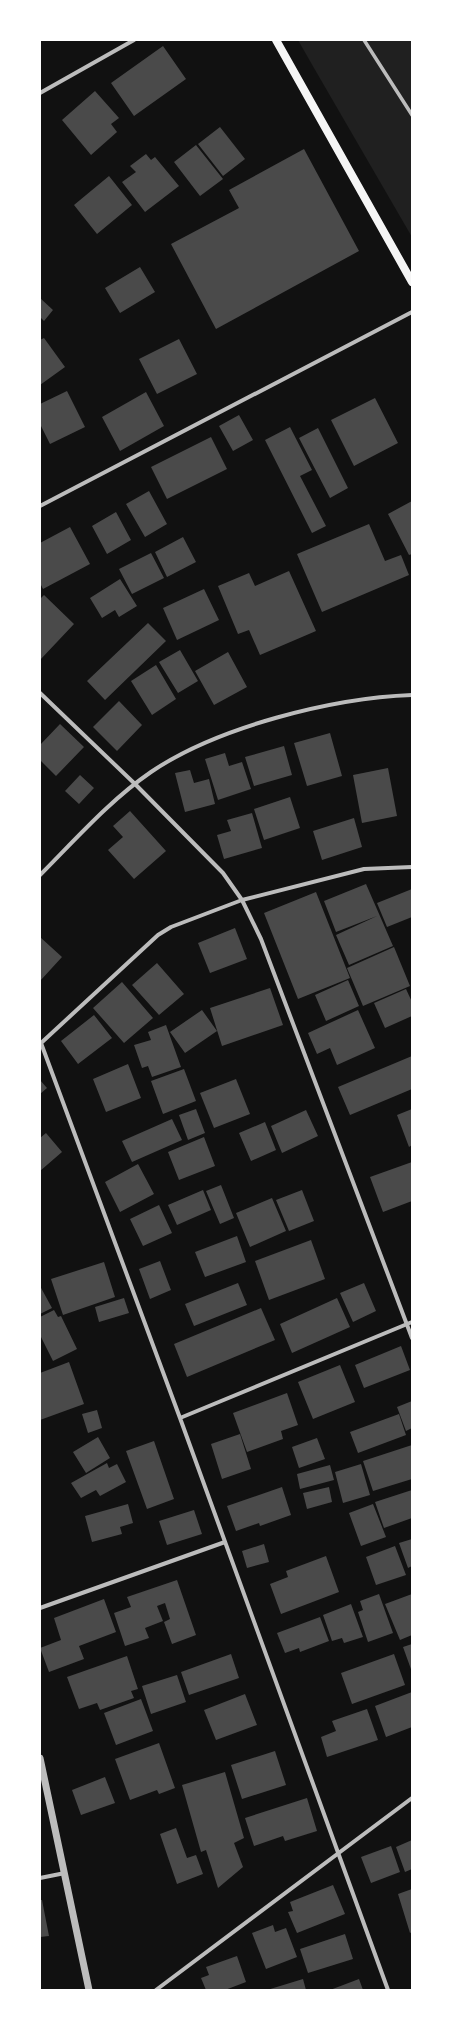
<svg xmlns="http://www.w3.org/2000/svg" width="452" height="2030" font-family="'Asap Condensed',sans-serif">
	<style>
		.green { fill: #202020 }
		.building { fill: #4a4a4a }
		.lines { fill: none; stroke-linecap: round; stroke-linejoin: round }
		.pedestrian { stroke: #bcbcbc; stroke-width: 3.5 }
		.minor { stroke: #bcbcbc; stroke-width: 4 }
		.tertiary { stroke: #bcbcbc; stroke-width: 7 }
		.secondary { stroke: #f5f5f5; stroke-width: 8 }
	</style>
	<rect width="100%" height="100%" fill="#111"/>
	<path class="green" d="M298 40H412V237L314 68Z"/>
	<path class="building" d="M163 46 186 79 134 116 111 83Z
		M95 91 119 118 111 124 117 132 91 155 62 120Z
		M220 127 245 159 223 176 198 144Z
		M196 145 223 179 200 196 174 162Z
		M304 149 359 251 216 329 171 244 239 208 229 190Z
		M146 154 151 160 155 157 179 186 145 212 122 182 136 172 130 166Z
		M109 176 132 205 97 234 74 205Z
		M140 267 155 292 120 313 105 288Z
		M40 298 53 310 44 321 40 317Z
		M44 338 65 367 40 385V340Z
		M179 339 197 374 157 394 139 359Z
		M67 391 85 427 50 444 40 424V404Z
		M146 392 164 426 120 451 102 417Z
		M375 398 398 443 354 466 331 420Z
		M239 415 253 440 233 451 219 426Z
		M290 427 312 470 300 476 326 526 312 533 265 440Z
		M318 428 348 488 330 498 299 438Z
		M211 437 227 469 167 499 151 467Z
		M149 491 167 524 145 537 126 504Z
		M412 501V554L409 555 388 514Z
		M116 512 131 540 107 554 92 526Z
		M369 524 385 561 401 555 409 575 322 612 297 554Z
		M70 527 90 564 43 589 40 583V543Z
		M183 537 196 562 167 577 155 552Z
		M151 553 164 578 132 594 119 569Z
		M289 571 316 631 260 655 249 630 238 634 218 586 249 573 255 586Z
		M120 579 137 606 119 617 115 610 102 618 90 598Z
		M204 589 219 620 177 640 163 608Z
		M44 595 74 624 40 660V599Z
		M148 623 166 641 105 700 87 681Z
		M180 650 198 681 178 693 159 662Z
		M228 652 247 687 214 705 195 671Z
		M156 665 176 699 152 715 131 681Z
		M119 701 142 725 117 751 93 727Z
		M60 724 84 747 56 776 40 760V745Z
		M330 733 342 776 307 786 294 743Z
		M284 746 292 775 254 786 245 757Z
		M225 753 229 766 242 762 251 789 218 800 205 759Z
		M388 768 397 816 362 823 353 775Z
		M190 770 194 783 209 779 215 804 185 812 175 773Z
		M80 775 94 788 79 804 65 791Z
		M290 797 300 828 264 840 254 809Z
		M130 811 166 851 134 879 108 850 123 837 113 826Z
		M252 813 262 848 224 859 217 835 231 831 227 820Z
		M354 818 362 847 322 860 313 831Z
		M366 884 393 946 349 965 336 935 377 916 336 932 324 901Z
		M412 889V917L387 927 377 903Z
		M316 892 350 978 298 999 264 913Z
		M235 928 247 959 210 973 198 943Z
		M40 937 62 957 40 981Z
		M394 947 410 986 363 1006 347 968Z
		M157 963 184 994 159 1015 132 985Z
		M348 980 359 1006 326 1021 315 995Z
		M122 982 153 1018 124 1043 93 1008Z
		M270 988 283 1025 222 1046 210 1008Z
		M406 989 412 1002V1016L385 1028 374 1003Z
		M202 1010 217 1031 185 1053 170 1032Z
		M358 1010 375 1048 337 1065 330 1048 317 1054 308 1033Z
		M94 1015 112 1038 78 1064 61 1041Z
		M166 1025 181 1067 152 1077 148 1066 142 1068 134 1045 151 1040 148 1032Z
		M412 1056V1089L350 1115 338 1087Z
		M128 1064 141 1098 106 1112 93 1079Z
		M184 1069 196 1101 163 1114 151 1081Z
		M236 1079 250 1114 214 1128 200 1093Z
		M40 1080 47 1088 40 1094Z
		M196 1109 205 1133 188 1140 179 1115Z
		M412 1109V1145L409 1147 397 1115Z
		M306 1110 318 1136 282 1153 271 1126Z
		M172 1119 182 1140 132 1162 122 1141Z
		M265 1122 276 1150 251 1161 239 1133Z
		M46 1133 62 1152 40 1171V1138Z
		M204 1137 215 1166 179 1180 168 1152Z
		M412 1162V1201L383 1212 370 1177Z
		M138 1164 154 1194 120 1212 105 1182Z
		M221 1185 234 1218 220 1224 206 1191Z
		M203 1190 211 1210 177 1225 168 1205Z
		M302 1190 314 1221 289 1231 276 1200Z
		M272 1198 286 1231 250 1247 236 1213Z
		M159 1205 172 1233 143 1246 130 1219Z
		M237 1236 246 1262 205 1277 195 1252Z
		M311 1240 325 1279 269 1300 255 1261Z
		M160 1261 171 1290 150 1299 139 1269Z
		M104 1262 115 1297 63 1315 51 1279Z
		M238 1283 247 1305 194 1326 185 1304Z
		M364 1283 376 1311 353 1322 340 1293Z
		M40 1286 52 1308 40 1314Z
		M124 1298 129 1313 99 1322 95 1307Z
		M337 1298 350 1327 292 1353 280 1324Z
		M261 1308 275 1340 187 1377 174 1344Z
		M54 1310 58 1317 61 1316 77 1349 53 1361 40 1335V1317Z
		M401 1346 410 1370 364 1388 355 1365Z
		M69 1362 84 1404 40 1420V1373Z
		M340 1365 355 1402 313 1419 298 1382Z
		M287 1393 298 1425 281 1431 283 1439 247 1452 233 1413Z
		M412 1401V1428L406 1431 397 1407Z
		M97 1410 102 1428 88 1433 82 1414Z
		M399 1414 406 1435 358 1453 350 1432Z
		M240 1434 251 1469 222 1479 211 1444Z
		M98 1437 110 1458 86 1473 73 1452Z
		M317 1438 325 1459 299 1468 292 1447Z
		M154 1441 174 1499 147 1509 126 1451Z
		M412 1445V1479L373 1491 363 1461Z
		M107 1463 109 1468 117 1464 126 1482 100 1496 96 1490 81 1498 71 1483Z
		M361 1464 370 1495 343 1503 335 1472Z
		M330 1465 334 1480 300 1489 297 1474Z
		M282 1487 291 1515 260 1526 259 1523 236 1531 227 1506Z
		M329 1487 332 1502 307 1509 303 1493Z
		M412 1490V1518L384 1528 375 1502Z
		M128 1504 133 1523 120 1527 122 1534 92 1542 85 1516Z
		M373 1504 386 1537 361 1546 349 1513Z
		M194 1510 202 1534 167 1545 159 1521Z
		M412 1539V1566L408 1568 399 1543Z
		M264 1544 269 1562 247 1568 242 1551Z
		M395 1546 406 1575 376 1585 366 1557Z
		M326 1556 339 1592 281 1614 270 1584 288 1577 286 1571Z
		M177 1580 196 1635 172 1644 164 1622 170 1619 165 1603 157 1606 163 1621 145 1628 149 1638 125 1646 114 1613 131 1607 127 1597Z
		M379 1594 393 1633 368 1642 358 1612 363 1610 360 1601Z
		M412 1594V1635L400 1640 385 1604Z
		M104 1599 116 1632 79 1646 84 1659 49 1672 40 1648 61 1640 54 1618Z
		M351 1604 363 1637 344 1643 342 1638 332 1641 323 1615Z
		M320 1617 329 1641 300 1652 299 1648 285 1653 277 1633Z
		M412 1644V1672L403 1647Z
		M231 1654 239 1678 189 1695 181 1672Z
		M394 1654 405 1685 352 1704 341 1673Z
		M127 1656 138 1689 131 1691 134 1698 100 1710 97 1703 79 1709 67 1677Z
		M177 1675 186 1702 151 1714 142 1686Z
		M412 1692V1727L386 1737 375 1706Z
		M245 1694 257 1725 216 1740 204 1710Z
		M141 1699 153 1731 116 1745 104 1713Z
		M367 1709 378 1740 327 1757 321 1737 336 1731 332 1721Z
		M159 1743 175 1788 159 1794 157 1790 130 1800 115 1759Z
		M275 1751 286 1785 242 1799 231 1765Z
		M225 1772 244 1838 234 1843 243 1867 218 1888 206 1850 201 1852 182 1785Z
		M105 1777 115 1803 81 1815 72 1790Z
		M307 1798 317 1831 285 1841 283 1836 254 1846 245 1818Z
		M176 1828 187 1858 196 1855 203 1874 177 1884 160 1834Z
		M412 1840V1869L405 1872 396 1847Z
		M391 1846 400 1872 371 1883 361 1857Z
		M333 1885 345 1914 297 1933 288 1912 293 1911 290 1902Z
		M412 1889V1932L410 1933 398 1894Z
		M40 1900H42L49 1936 40 1937Z
		M273 1925 275 1932 286 1928 297 1957 266 1969 252 1933Z
		M345 1934 353 1959 308 1973 300 1949Z
		M237 1956 246 1982 225 1990H206L201 1978 209 1975 206 1967Z
		M303 1979 306 1990H267Z
		M359 1979 363 1990H330Z"/>
	<g class="lines">
		<path class="pedestrian" d="M364 40 412 115"/>
		<path class="minor" d="M40 93 134 40
			M40 506 412 312
			M40 693 135 784 223 873 242 900 261 939 412 1338
			M40 875C75 840 110 800 151 772 217 727 332 698 412 695
			M41 1043 180 1418 388 1990
			M40 1044 158 935 171 927 242 900 364 869 412 867
			M180 1418 412 1322
			M40 1608 225 1542
			M40 1878 65 1873
			M156 1990 412 1798"/>
		<path class="tertiary" d="M40 1758 89 1990"/>
		<path class="secondary" d="M276 40 412 282"/>
	</g>
	<rect width="452" height="2030" fill="none" stroke="#ffffff" stroke-width="82"/>
</svg>
